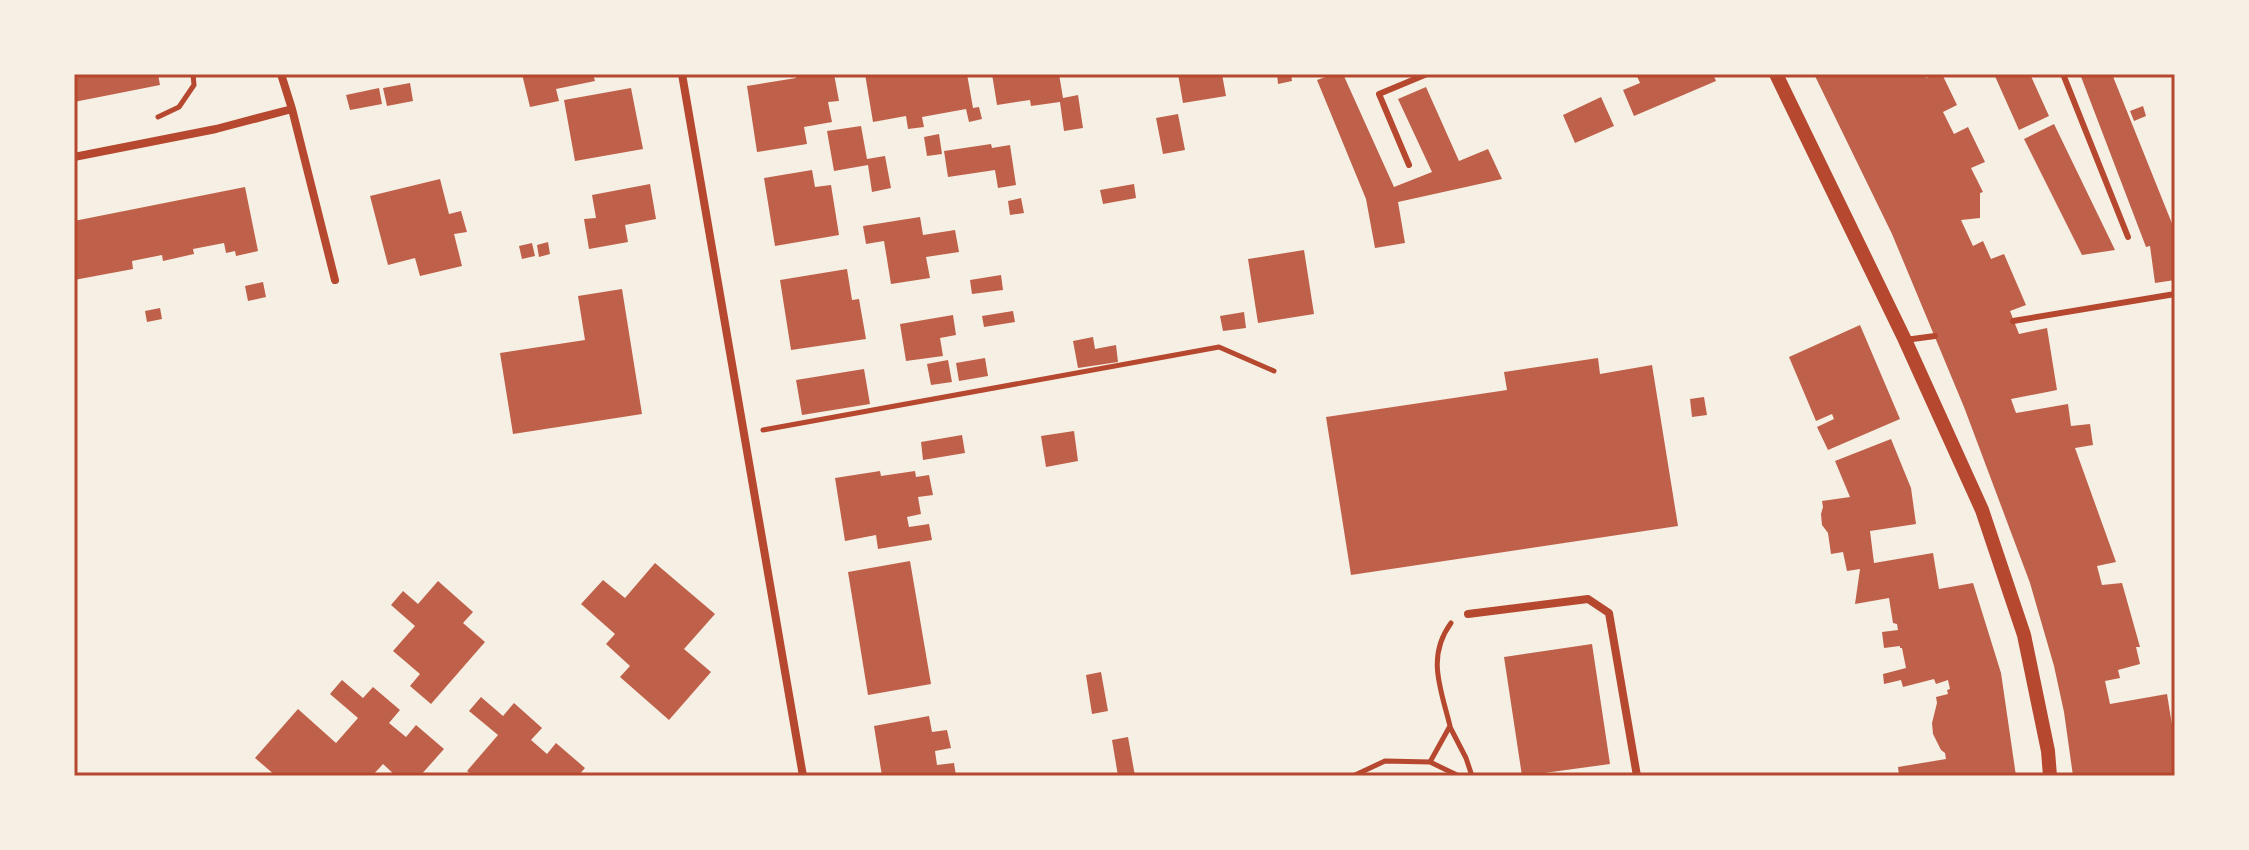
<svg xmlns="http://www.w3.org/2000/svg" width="2249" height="850" font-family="'Fira Sans',sans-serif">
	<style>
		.building { fill: #bf614a }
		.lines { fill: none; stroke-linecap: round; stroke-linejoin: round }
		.path { stroke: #b5482f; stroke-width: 5 }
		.service { stroke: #b5482f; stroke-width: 6 }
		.minor { stroke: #b5482f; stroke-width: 8 }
		.tertiary { stroke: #b5482f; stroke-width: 14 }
		.neatline { fill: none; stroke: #b5482f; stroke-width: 3 }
	</style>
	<rect width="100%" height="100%" fill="#f6efe4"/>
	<path class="building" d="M74 74H158L160 85 74 102Z
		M522 74H593L595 81 556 89 559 101 530 107Z
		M796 74H834L839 101 828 102 832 122 804 127 807 144 757 152 747 86 796 78Z
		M865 74H967L973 108 979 107 982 119 969 122 966 109 922 117 924 127 908 129 906 116 873 122Z
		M992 74H1059L1063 98 1078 95 1083 128 1064 131 1060 102 1031 106 1030 100 997 105Z
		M1178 74H1222L1226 96 1183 103Z
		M1277 74H1291L1292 81 1278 84Z
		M1334 74H1343L1394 187 1432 172 1398 99 1426 87 1459 161 1488 149 1502 179 1398 202 1405 243 1375 248 1366 199 1317 80Z
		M1636 74H1713L1716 81 1634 116 1623 90 1640 83Z
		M1814 74H1924L1926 78 1935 74H1942L1957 105 1943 112 1954 134 1968 127 1985 162 1971 168 1983 192 1980 193V218L1961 220 1973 246 1983 241 1991 259 2004 254 2026 305 2010 311 2019 334 2047 328 2057 390 2011 399 2016 413 2068 404 2071 426 2090 424 2093 445 2075 448 2116 562 2097 566 2102 585 2122 583 2140 647H2136L2140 664 2118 670 2120 678 2105 681 2110 704 2167 694 2173 731 2175 776H2073L2064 712 2054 666 2030 583 1964 407 1892 234Z
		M1994 74H2030L2049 116 2019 130Z
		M2080 74H2112L2175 231V280L2155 283 2150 246 2146 247Z
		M410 83 413 101 387 106 383 88Z
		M379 88 382 104 350 110 346 95Z
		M631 88 643 149 575 161 564 100Z
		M1601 97 1614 126 1575 143 1563 115Z
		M2143 106 2146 116 2134 121 2130 111Z
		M1178 114 1185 150 1163 154 1156 118Z
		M2054 124 2115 250 2082 255 2024 139Z
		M861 126 867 159 885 156 891 188 872 192 868 165 834 171 827 131Z
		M939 134 942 154 927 156 924 137Z
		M991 144 992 148 1010 145 1016 185 998 188 995 170 948 177 944 151Z
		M812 170 815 187 831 185 839 235 775 246 764 178Z
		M440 179 449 214 461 211 467 232 454 234 462 266 420 276 415 258 388 265 370 196Z
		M650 184 656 219 625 225 628 242 589 249 584 219 596 218 592 195Z
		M1134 184 1136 198 1103 204 1100 190Z
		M245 187 258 251 236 256 235 251 226 253 224 243 193 249 194 254 163 261 162 255 132 261 133 269 74 280V221Z
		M1021 198 1024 213 1010 215 1008 201Z
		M920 217 923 235 955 230 959 252 926 257 930 278 891 284 884 241 866 244 863 226Z
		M548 242 550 254 539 257 537 245Z
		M532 243 535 256 522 259 519 246Z
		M1304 250 1314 314 1258 323 1248 259Z
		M847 269 852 300 859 299 866 339 791 350 780 280Z
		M1001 275 1003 290 972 294 970 280Z
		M263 282 266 297 248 301 245 286Z
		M622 289 642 414 513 434 500 353 585 340 578 296Z
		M160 308 162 319 147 322 145 311Z
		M1013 311 1015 322 984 327 982 316Z
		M1244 312 1246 328 1223 331 1220 316Z
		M953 315 956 335 940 338 943 356 906 361 900 324Z
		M1860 325 1900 419 1828 450 1817 427 1834 419 1832 414 1816 421 1789 357Z
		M1093 337 1095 349 1116 345 1118 362 1078 368 1073 341Z
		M985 358 988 376 959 381 956 363Z
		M1598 358 1600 374 1652 365 1678 526 1351 575 1326 417 1507 390 1504 372Z
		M948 360 952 382 931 385 927 364Z
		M864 369 870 404 802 415 796 380Z
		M1704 397 1707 415 1692 417 1690 399Z
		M1074 431 1078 461 1046 467 1041 436Z
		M962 435 965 453 923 460 921 442Z
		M1891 439 1911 488 1916 524 1870 531 1874 563 1933 553 1939 589 1973 583 2001 673 2016 776H1899L1898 767 1946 759 1945 753 1941 750 1933 734 1932 723 1937 703 1936 697 1948 694 1947 690 1950 689 1948 680 1936 684 1934 679 1903 687 1901 680 1884 684 1883 674 1906 668 1902 648H1900V646L1884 648 1882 632 1898 630 1897 624 1893 623 1889 598 1855 604 1860 569 1847 571 1843 552 1831 554 1828 533 1822 525 1821 514 1823 507 1822 501 1850 497 1835 461Z
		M880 471 881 476 915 471 916 477 929 475 933 495 918 497 921 514 907 517 909 527 929 524 932 540 878 549 876 535 845 541 835 478Z
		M910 561 931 684 868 695 848 572Z
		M655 563 715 614 684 649 711 672 669 720 620 677 630 666 606 644 615 634 581 604 603 580 625 598Z
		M438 581 473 612 463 623 485 642 431 704 410 686 420 674 393 651 415 626 391 605 403 591 418 604Z
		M1592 644 1610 764 1522 776 1504 657Z
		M1101 672 1108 711 1092 714 1086 675Z
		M342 680 363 698 373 687 400 710 389 723 406 737 416 725 444 749 420 776H396L383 764 372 776H311L308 773 306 776H276L255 758 298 709 336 743 358 718 330 694Z
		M481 697 503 716 514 703 542 728 531 740 547 754 556 743 585 768 578 776H473L467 771 498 735 469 711Z
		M929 716 932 732 947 730 951 748 935 751 937 765 954 763 956 776H882L874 726Z
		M1128 737 1135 776H1118L1112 740Z"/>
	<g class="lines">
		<path class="path" d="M158 117 179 107 194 85 193 74
			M763 430 1219 347 1274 371
			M1450 727 1466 758 1472 776
			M1430 762 1459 776
			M1353 776 1385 761 1430 762 1450 726C1441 689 1426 657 1451 623"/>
		<path class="service" d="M2063 74 2128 237
			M1409 165 1379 94 1427 74
			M2013 321 2175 294
			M1905 340 1935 336"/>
		<path class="minor" d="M281 74 292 109 335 280
			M682 74 803 776
			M74 157 216 129 292 109
			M1468 614 1588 599 1609 613 1637 776"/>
		<path class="tertiary" d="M1776 74 1905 340 1982 510 2024 635 2048 751 2050 776"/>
	</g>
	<rect width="2249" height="850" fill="none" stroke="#f6efe4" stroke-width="152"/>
	<rect x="76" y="76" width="2097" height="698" class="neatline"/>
</svg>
